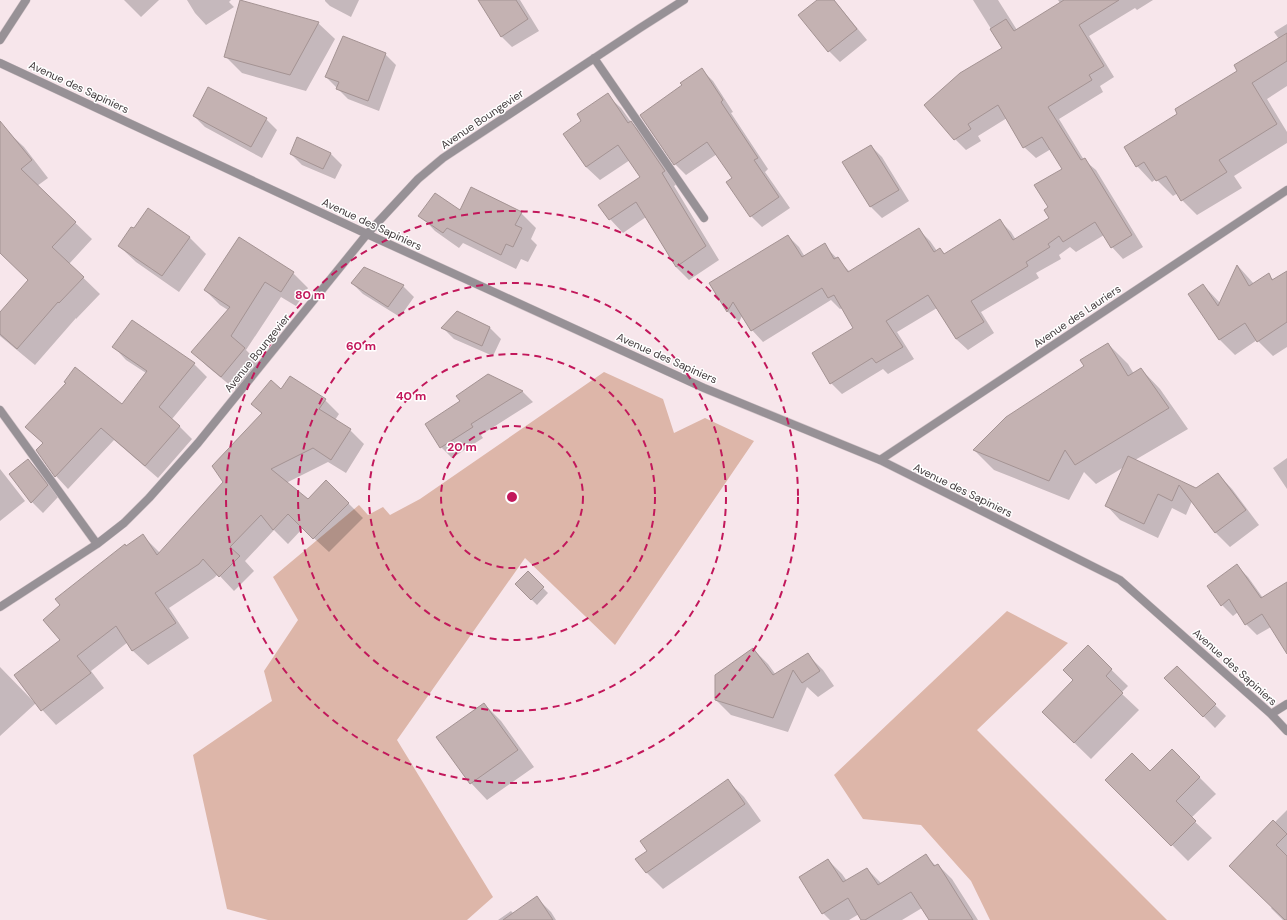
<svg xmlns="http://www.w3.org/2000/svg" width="1287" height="920" font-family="'DM Sans',sans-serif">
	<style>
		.green { fill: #ddb6a9 }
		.shadow { fill: #0003 }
		.building { fill: #c4b2b2; stroke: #a49393 }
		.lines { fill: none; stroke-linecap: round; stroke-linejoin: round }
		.minor-casing { stroke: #d2c3c8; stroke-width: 9 }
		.minor { stroke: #979196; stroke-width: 8 }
		.ring { fill: none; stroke: #c2185b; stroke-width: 2; stroke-dasharray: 7 5 }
		.labels { text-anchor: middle; stroke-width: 3; stroke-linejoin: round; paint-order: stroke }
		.street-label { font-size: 11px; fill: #40393b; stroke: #fff }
		.centre { fill: #c2185b; stroke: #fff; stroke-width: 2 }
		.ring-label { font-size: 12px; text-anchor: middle; font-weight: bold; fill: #c2185b; stroke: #fff; stroke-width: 3; stroke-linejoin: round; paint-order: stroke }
	</style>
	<rect width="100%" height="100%" fill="#f7e6eb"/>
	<path class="green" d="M604 372 663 399 674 433 705 418 754 441 615 645 525 558 397 740 493 897 467 920H268L227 909 193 755 272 701 264 671 298 620 273 577 359 505 368 515 383 507 390 515 420 499Z
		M1007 611 1068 643 977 730 1167 920H990L971 881 921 825 863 819 834 775Z"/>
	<path class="shadow" d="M124 0H159L141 17Z
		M187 0H231L229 2 234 7 206 25 195 13Z
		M325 0H359L351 17 330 6 325 1Z
		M479 0H520L539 31 512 47 501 36Z
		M818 0H834L867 40 840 62 829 51Z
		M973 0H998L1017 30 1060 3 1058 0H1153L1137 10 1135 8 1089 36 1114 77 1100 86 1103 92 1059 119 1084 160 1096 170 1143 247 1123 259 1112 247 1104 235 1076 252 1070 247 1059 255 1061 259 1036 273 1039 278 981 312 994 333 968 350 956 339 937 308 897 332 914 359 888 374 883 369 842 394 831 383 855 328 842 308 840 309 831 300 763 342 752 330 742 316 739 322 728 312 711 283 788 236 799 247 805 257 824 245 850 272 919 230 930 241 937 251 940 249 945 254 1000 221 1011 232 1016 240 1050 218V208L1063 169 1051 149 1036 158 1024 147 1007 118 978 136 981 141 966 150 955 139 1003 48Z
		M318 23 335 39 306 91 242 73 225 56Z
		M1287 24V86L1267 99 1287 132V143L1234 176 1242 188 1197 215 1182 200 1178 193 1173 196 1156 179 1152 182 1137 166 1179 114 1239 71 1279 39 1274 32Z
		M385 54 396 65 379 111 348 99 326 77Z
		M702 70 713 81 733 112 731 113 768 169 765 172 790 208 762 227 751 216 733 178 717 154 686 175 675 164 684 86Z
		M607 95 621 108 631 122 644 135 677 184 674 186 719 260 689 280 676 267 646 217 623 233 610 219 641 177 630 160 600 180 586 167 564 134 583 121Z
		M194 116 266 119 277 130 262 158 205 127Z
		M7 131 24 147 48 178 37 186 92 239 69 264 100 294 76 319V318L35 365 0 336V314L29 280 0 252V136Z
		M871 146 882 157 909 201 882 218 871 207 844 162Z
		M291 154H331L342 165 335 179 302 165Z
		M460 211 521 213 536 228 531 239 537 245 528 262 521 259 516 269 463 243 459 248 435 231 420 215Z
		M189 237 206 254 179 292 136 262 119 246Z
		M1238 266 1254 284 1268 275 1274 280 1287 272V347L1273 356 1257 340 1235 355 1219 339 1203 285 1221 304Z
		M293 273 308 288 296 306 281 297 246 350 259 363 237 391 208 367 193 352 228 310 220 305 205 290Z
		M352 283 403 286 414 297 400 317 363 294Z
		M457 312 490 328 501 339 493 356 454 339 443 328Z
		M132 321 194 364 207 377 172 419 192 439 158 478 114 440 68 489 56 476 37 450 44 444 39 439 122 405 146 373 126 360 114 347Z
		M1108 344 1128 364 1134 374 1141 369 1160 389 1188 429 1135 460 1197 489 1218 474 1232 489 1259 525 1230 547 1216 533 1192 501 1186 515 1172 508 1158 538 1120 520 1106 505 1124 467 1096 484 1084 472 1069 500 994 470 974 450 1085 367Z
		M489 375 523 392 533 402 481 435 483 438 452 458 441 447 462 401Z
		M281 390 325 400 339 414 335 420 350 430 364 444 346 473 328 462 286 483 308 500 326 481 363 518 329 552 303 528 288 544 274 530 245 561 254 571 234 591 218 574 214 578 169 608 189 638 148 665 133 651 128 642 91 671 104 688 56 725 36 703 0 736V667L34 702 35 701 62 640 126 547 143 536 160 553 224 482 262 414 253 404Z
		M1287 458V489L1273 468Z
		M28 460 39 471 58 497 43 513 32 502Z
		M0 469 25 501 0 521Z
		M1237 566 1248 577 1263 598 1287 583V647L1271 627 1257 635 1246 624 1238 612 1233 616 1222 605Z
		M528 573 548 593 537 605 516 584Z
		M1088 647 1128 686 1121 693 1139 710 1091 759 1059 728 1074 680Z
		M753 649 768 664 776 675 808 655 823 670 834 686 818 697 807 687 788 732 731 715 716 700Z
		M1177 667 1226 716 1215 728 1166 678Z
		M484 704 501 721 534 767 487 800 471 783Z
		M1172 750 1216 794 1191 818 1212 838 1188 861 1107 780 1150 772Z
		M728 781 744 797 761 821 663 889 647 873 637 859 648 851Z
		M1287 810V920H1283L1271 908 1272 907 1274 823Z
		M926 856 936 866 938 865 952 879 978 920H930L922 908 902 920H862L859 914 849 920H830L823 913 828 860 842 874 847 881 867 869 881 883Z
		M537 898 551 912 556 920H498L511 911 514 914Z"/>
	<path class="building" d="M240 0 319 22 290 75 224 57Z
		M478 0H516L528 19 501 37Z
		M817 0H834L857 29 828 52 798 15Z
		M1064 0H1119L1079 25 1104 66 1089 75 1092 80 1048 107 1081 160 1085 158 1132 235 1111 248 1095 222 1063 242 1059 236 1048 244 1050 247 1026 262 1028 266 971 301 984 322 956 339 928 295 886 321 903 347 876 363 872 358 830 384 812 353 853 328 834 295 828 298 822 288 751 331 733 302 727 312 709 283 788 235 802 257 825 243 834 259 838 257 848 272 919 228 934 252 940 248 944 254 1000 219 1013 240 1049 218 1044 210 1048 207 1034 185 1062 169 1042 137 1023 148 998 105 968 124 971 129 954 140 924 105 960 73 1002 48 990 29 1006 19 1014 31Z
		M1287 33V61L1252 83 1277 124 1219 160 1227 172 1181 201 1166 176 1156 181 1144 162 1136 167 1124 147 1177 114 1175 109 1237 71 1234 65Z
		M343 36 386 53 368 101 336 89 339 82 325 77Z
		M702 68 723 100 721 102 758 158 754 160 779 197 750 217 726 182 732 178 707 142 674 165 640 115 682 85 680 83Z
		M208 87 267 118 251 147 193 116Z
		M608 93 628 123 631 121 665 171 662 173 706 246 676 267 636 202 609 220 598 205 640 177 618 145 586 167 563 134 581 121 577 114Z
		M0 121 32 160 21 169 76 222 52 247 84 277 59 303 58 302 17 349 0 334V312L28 280 0 253Z
		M297 137 331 153 323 169 290 154Z
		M871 145 899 190 870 207 842 162Z
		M471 187 522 212 515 225 522 228 513 247 506 244 501 255 447 228 443 233 418 216 435 193 460 210Z
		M148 208 190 237 162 276 118 246 131 227 134 228Z
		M239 237 294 272 281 292 265 282 231 336 245 348 221 377 191 352 230 307 204 290Z
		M1237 265 1249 286 1269 273 1272 280 1287 271V322L1257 342 1245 323 1219 340 1188 294 1203 284 1218 306Z
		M364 267 404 285 388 307 351 283Z
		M457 311 490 327 482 346 441 328Z
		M132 320 195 363 159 407 180 426 145 466 101 428 55 477 36 450 43 443 25 427 66 383 64 382 75 367 122 404 147 371 112 347Z
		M1108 343 1128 376 1141 368 1169 408 1075 465 1065 450 1049 481 973 450 1006 417 1084 366 1080 360Z
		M488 374 523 391 471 424 473 427 440 448 425 424 460 401 456 396Z
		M290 376 326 399 319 409 351 429 331 460 313 448 271 469 308 499 326 480 349 503 313 539 288 514 273 530 261 515 230 547 240 556 219 577 203 559 199 564 155 593 176 623 132 651 116 626 77 656 91 673 41 711 14 675 60 640 43 620 60 605 55 599 125 544 126 546 143 534 157 555 223 482 212 466 262 413 251 404 271 380 281 389Z
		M1128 456 1196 488 1218 473 1246 510 1215 533 1179 485 1172 501 1158 494 1144 524 1105 506Z
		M28 459 48 485 31 503 9 474Z
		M1237 564 1261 598 1287 582V654L1262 614 1245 625 1229 599 1221 606 1207 586Z
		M528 571 544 587 531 600 515 584Z
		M1088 645 1112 669 1106 676 1123 693 1074 743 1042 712 1073 680 1063 670Z
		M753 648 773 675 808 653 820 671 802 683 793 670 773 718 715 700V675Z
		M1177 666 1216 704 1203 717 1164 678Z
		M484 703 518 750 470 784 436 737Z
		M1172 749 1200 777 1176 801 1196 821 1171 846 1105 780 1132 753 1150 771Z
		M728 779 745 804 646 873 635 859 647 851 640 841Z
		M1273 820 1287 834 1276 845 1287 856V920H1285L1229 866Z
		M926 854 934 866 938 864 973 920H929L911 892 865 920H861L848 898 822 914 799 877 828 859 843 882 867 868 878 885Z
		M537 896 553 920H503Z"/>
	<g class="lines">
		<defs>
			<path id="minor" d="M0 40 26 0
				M594 58 704 218
				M0 63 367 234 704 388 880 460 1120 580 1271 714 1287 731
				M0 410 97 544
				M880 460 1287 190
				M0 607 97 544 124 523 149 498 198 443 367 234 418 179 443 158 640 28 684 0
				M1271 714 1287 704"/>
		</defs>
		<use href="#minor" class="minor-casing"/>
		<use href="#minor" class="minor"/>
	</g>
	<g class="ring">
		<circle cx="512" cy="497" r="71"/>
		<circle cx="512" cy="497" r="143"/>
		<circle cx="512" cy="497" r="214"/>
		<circle cx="512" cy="497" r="286"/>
	</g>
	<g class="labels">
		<g class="street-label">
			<text transform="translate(79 87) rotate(25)" y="4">Avenue des Sapiniers</text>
			<text transform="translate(482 119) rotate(-34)" y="4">Avenue Boungevier</text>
			<text transform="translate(372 224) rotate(25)" y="4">Avenue des Sapiniers</text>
			<text transform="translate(1077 316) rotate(-34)" y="4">Avenue des Lauriers</text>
			<text transform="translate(257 353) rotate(-51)" y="4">Avenue Boungevier</text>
			<text transform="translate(667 358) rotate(24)" y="4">Avenue des Sapiniers</text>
			<text transform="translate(963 490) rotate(26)" y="4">Avenue des Sapiniers</text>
			<text transform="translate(1235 667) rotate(42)" y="4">Avenue des Sapiniers</text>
		</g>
	</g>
	<circle cx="512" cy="497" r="6" class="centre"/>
	<g class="ring-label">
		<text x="310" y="299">80 m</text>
		<text x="361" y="350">60 m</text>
		<text x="411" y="400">40 m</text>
		<text x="462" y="451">20 m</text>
	</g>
</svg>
